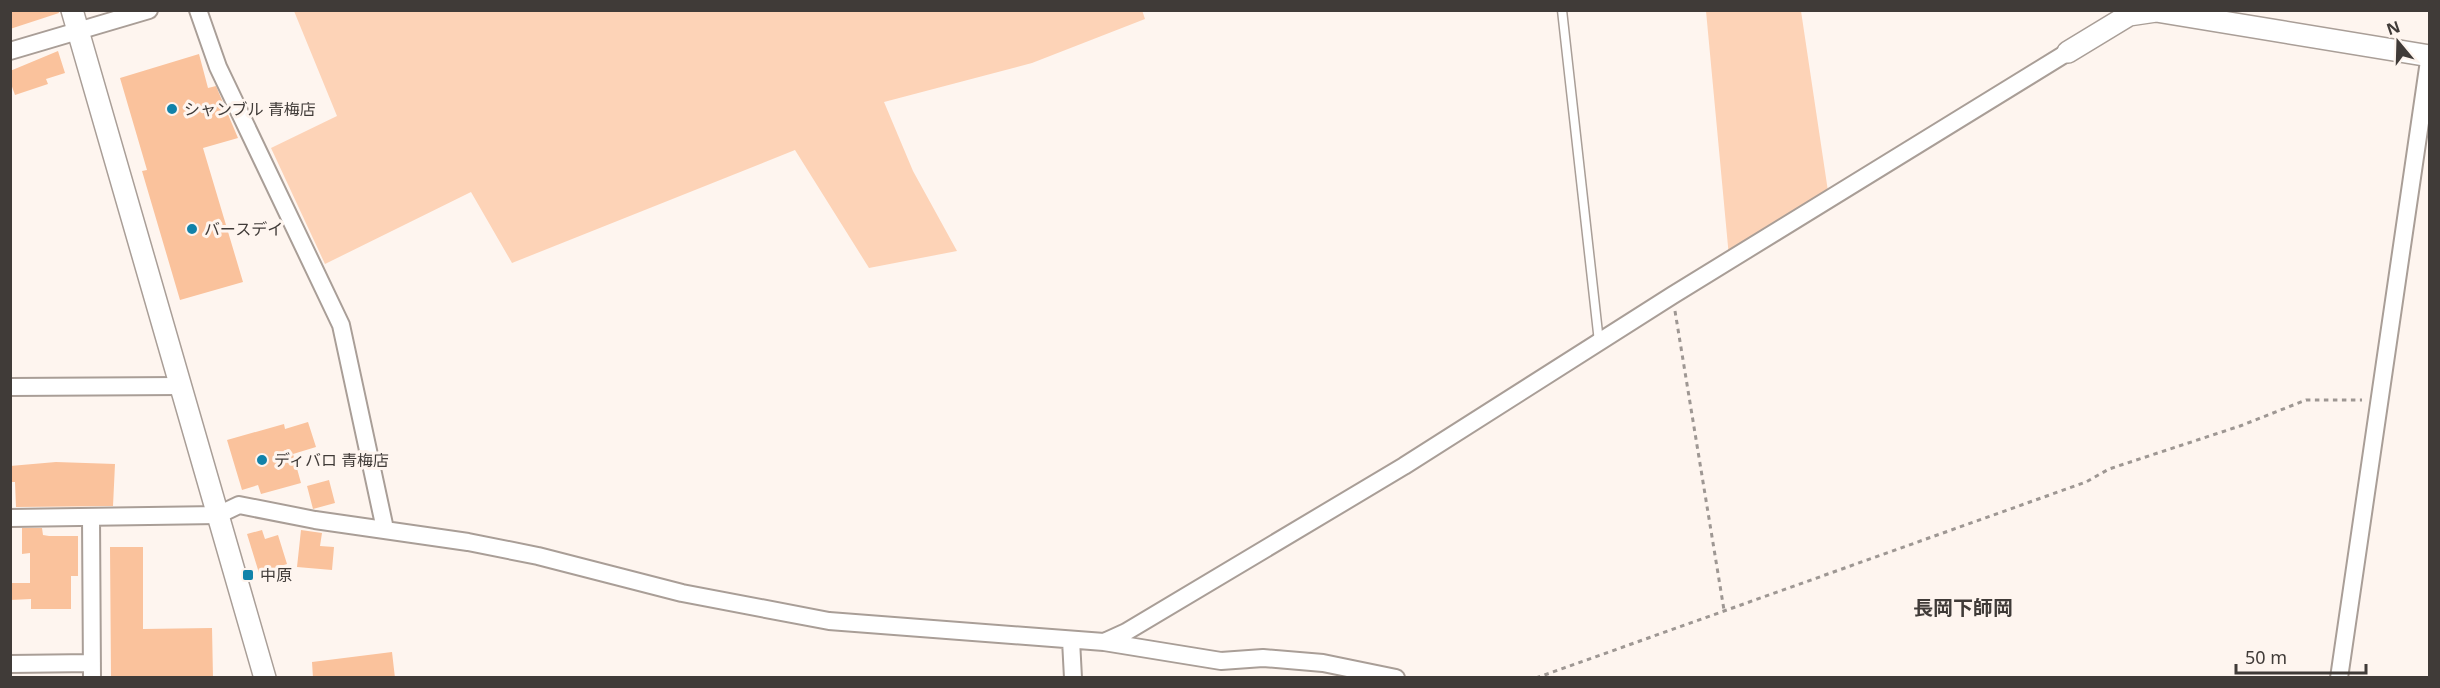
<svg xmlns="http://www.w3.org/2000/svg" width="2440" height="688" font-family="'Noto Sans','Noto Sans JP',sans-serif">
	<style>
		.green { fill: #fdd3b7 }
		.building { fill: #fac29c }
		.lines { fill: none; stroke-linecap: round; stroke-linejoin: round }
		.service-casing { stroke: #a99e97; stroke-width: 11 }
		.minor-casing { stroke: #a99e97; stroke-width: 20 }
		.tertiary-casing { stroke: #a99e97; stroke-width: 24 }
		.path { stroke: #9e9793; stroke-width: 3; stroke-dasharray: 4.5 4.5; stroke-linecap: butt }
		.service { stroke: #fff; stroke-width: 8 }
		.minor { stroke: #fff; stroke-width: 16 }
		.tertiary { stroke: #fff; stroke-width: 21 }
		.poi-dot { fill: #1182a9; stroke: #fef5ef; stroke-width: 2 }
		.labels { text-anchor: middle; stroke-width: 6; stroke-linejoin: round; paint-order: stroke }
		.poi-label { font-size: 16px; fill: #403b38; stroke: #fef5ef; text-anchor: start }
		.quarter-label { font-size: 20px; font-weight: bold; fill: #403b38; stroke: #fef5ef }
	</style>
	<rect width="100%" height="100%" fill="#fef5ef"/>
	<path class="green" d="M1142 10 1145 19 1032 63 884 102 913 171 957 251 869 268 795 150 512 263 471 192 325 264 271 148 337 116 294 11Z
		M1706 11H1801L1829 198 1729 257Z"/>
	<path class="building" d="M10 10H58L59 13 10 29Z
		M58 51 65 73 46 79 48 84 15 95 10 81V71Z
		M199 54 208 88 216 86 238 138 203 148 243 282 180 300 142 171 147 170 120 78Z
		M308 422 316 447 293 454 301 483 261 494 258 485 242 490 227 440 284 424 285 429Z
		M56 462 115 464 113 506 16 507 15 482H10V466Z
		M329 480 335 503 313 509 307 486Z
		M22 528H42L43 535 49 536H78V576H71V609H31V599L10 600V583H30V553L22 554Z
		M262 530 265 539 278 535 287 564 259 573 247 534Z
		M301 530 322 533 320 546 334 547 332 570 297 567Z
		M110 547H143V629L212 628 213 678H111Z
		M392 652 395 678H313L312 662Z"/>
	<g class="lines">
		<defs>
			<path id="service" d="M1562 10 1599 342"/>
			<path id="minor" d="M198 10 218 67 341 325 385 529
				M10 51 149 10
				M10 387 180 386
				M91 517 92 678
				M10 518 218 515 239 505 315 520 468 542 538 556 682 593 829 621 1104 642 1221 661 1263 658 1323 663 1396 678
				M1071 640 1073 678
				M1104 642 1126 632 1404 466 1673 295 2068 52
				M10 664 92 663
				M2339 678 2430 54"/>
			<path id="tertiary" d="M72 10 265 678
				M2068 52 2129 15 2156 11 2430 56"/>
		</defs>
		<use href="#service" class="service-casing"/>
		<use href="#minor" class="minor-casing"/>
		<use href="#tertiary" class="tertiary-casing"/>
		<path class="path" d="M1675 311 1724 610
			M1536 678 2086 482 2109 469 2240 426 2306 400H2362"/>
		<use href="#service" class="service"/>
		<use href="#minor" class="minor"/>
		<use href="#tertiary" class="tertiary"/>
	</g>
	<g class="poi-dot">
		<circle cx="172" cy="109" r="6"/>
		<circle cx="192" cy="229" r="6"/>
		<circle cx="262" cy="460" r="6"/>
		<rect x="242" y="569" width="12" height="12" rx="3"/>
	</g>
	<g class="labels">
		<g class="poi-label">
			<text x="184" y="115">シャンブル 青梅店</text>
			<text x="204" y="235">バースデイ</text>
			<text x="274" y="466">ディバロ 青梅店</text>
			<text x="260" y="581">中原</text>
		</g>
		<g class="quarter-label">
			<text x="1963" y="615">長岡下師岡</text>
		</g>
	</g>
	<rect width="2440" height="688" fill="none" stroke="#403b38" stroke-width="24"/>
	<g transform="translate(2398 42) rotate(341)" stroke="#fef5ef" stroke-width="4.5" paint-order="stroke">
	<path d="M0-4.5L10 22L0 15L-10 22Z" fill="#403b38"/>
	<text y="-9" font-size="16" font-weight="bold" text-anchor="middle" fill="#403b38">N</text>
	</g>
	<path d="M2236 664v9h130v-9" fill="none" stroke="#403b38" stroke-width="3"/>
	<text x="2245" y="664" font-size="18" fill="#403b38" stroke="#fef5ef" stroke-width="4.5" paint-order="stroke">50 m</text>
</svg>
